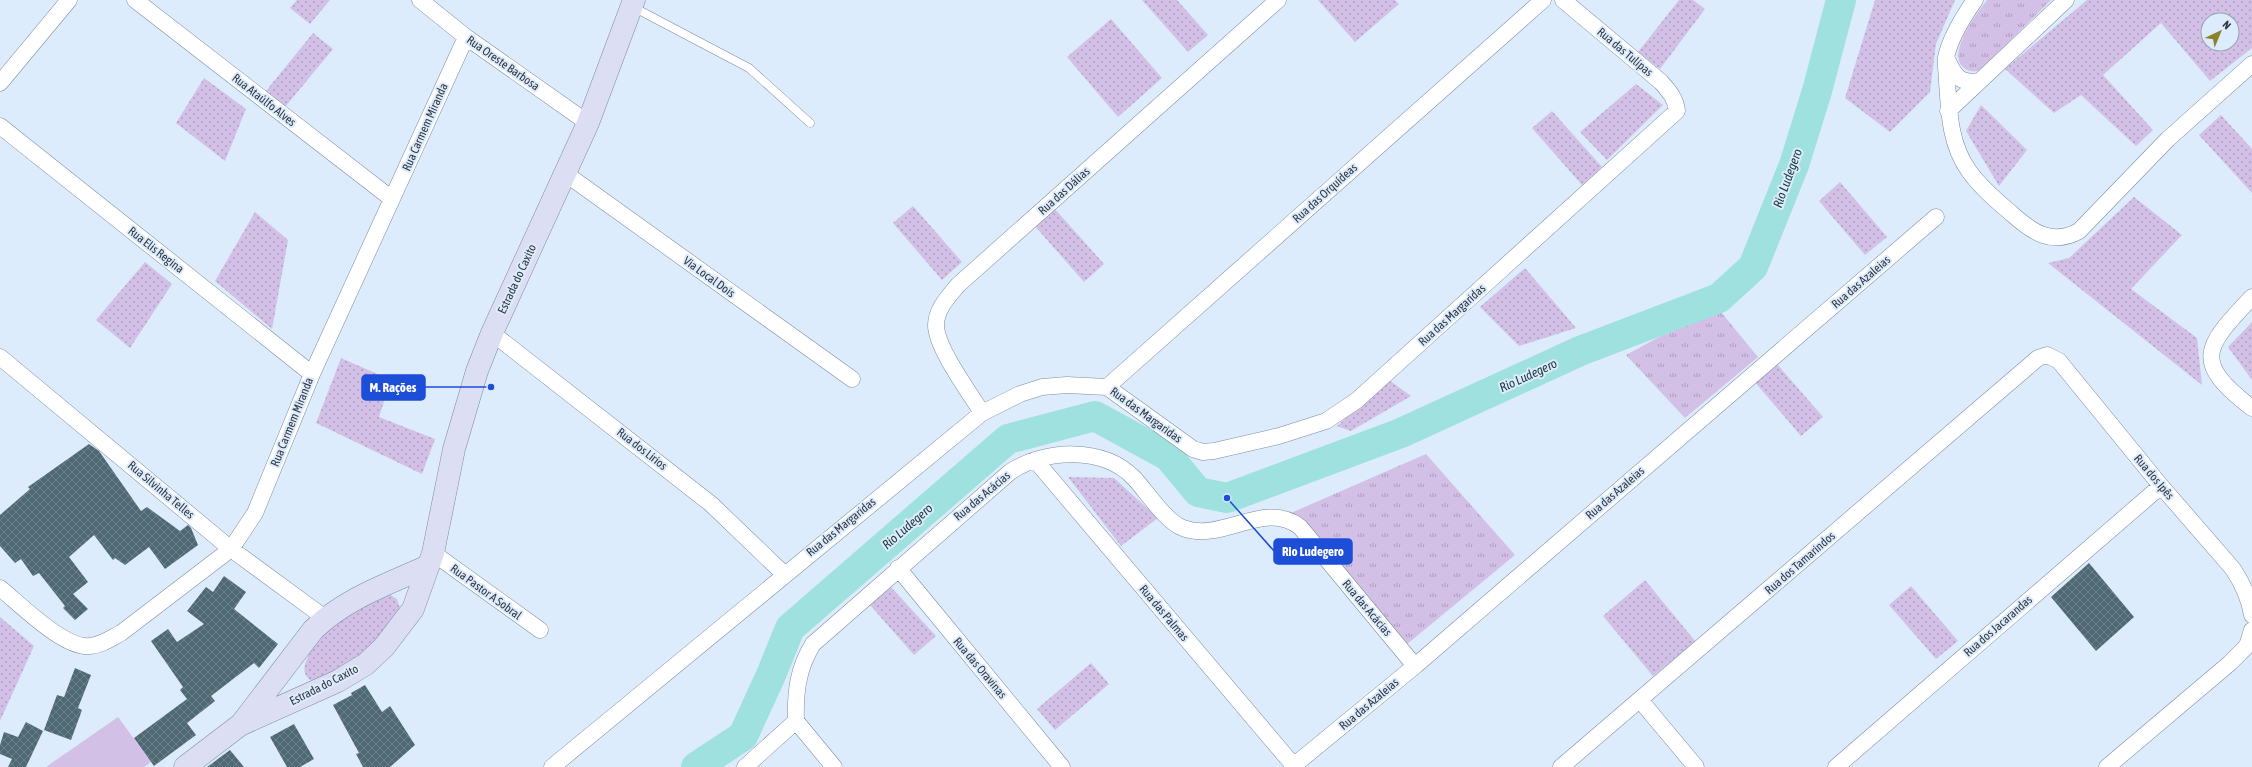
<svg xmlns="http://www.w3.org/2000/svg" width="2252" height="767" font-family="'Asap Condensed',sans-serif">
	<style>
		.grass { fill: url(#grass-dots); fill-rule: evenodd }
		.park { fill: url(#park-tufts) }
		.pitch { fill: #d3c0e6 }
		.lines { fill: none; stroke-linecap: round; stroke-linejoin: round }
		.river { stroke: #9ee1de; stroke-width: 30 }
		.building { fill: url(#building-cross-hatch) }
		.lane-casing { stroke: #7a8c9f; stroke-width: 9 }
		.street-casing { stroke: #7a8c9f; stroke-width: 17 }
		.secondary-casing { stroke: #7a8c9f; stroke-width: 23 }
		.lane { stroke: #fff; stroke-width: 8 }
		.street { stroke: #fff; stroke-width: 16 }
		.secondary { stroke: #dcdff4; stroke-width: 22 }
		.labels { text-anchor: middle; stroke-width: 4; stroke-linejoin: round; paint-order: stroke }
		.street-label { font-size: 12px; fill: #30373f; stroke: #ddecfd }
		.water-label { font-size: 13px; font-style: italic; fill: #193a39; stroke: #ddecfd }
		.leader { fill: none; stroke: #1d4ed8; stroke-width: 1.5 }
		.callout-dot { fill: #1d4ed8; stroke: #ddecfd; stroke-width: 1.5 }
		.callout { fill: #1d4ed8; stroke: #1d4ed8; stroke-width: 1.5 }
		.callout-label { font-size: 13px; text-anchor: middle; font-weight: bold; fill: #fff }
	</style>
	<defs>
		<pattern id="grass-dots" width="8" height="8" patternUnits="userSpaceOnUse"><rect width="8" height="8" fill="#d3c0e6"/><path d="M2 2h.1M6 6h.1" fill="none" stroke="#ac9dbc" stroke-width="1.8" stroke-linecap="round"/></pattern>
		<pattern id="park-tufts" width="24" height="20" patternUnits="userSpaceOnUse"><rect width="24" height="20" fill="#d3c0e6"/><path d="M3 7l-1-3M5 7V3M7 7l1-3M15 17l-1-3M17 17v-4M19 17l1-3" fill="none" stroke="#ac9dbc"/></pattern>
		<pattern id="building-cross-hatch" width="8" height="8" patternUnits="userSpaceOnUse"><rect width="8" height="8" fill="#4e6973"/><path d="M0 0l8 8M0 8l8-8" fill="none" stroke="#6b8088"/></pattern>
	</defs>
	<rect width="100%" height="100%" fill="#ddecfd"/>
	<path class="grass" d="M297 0H330L310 24 290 8Z
		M1142 0H1177L1208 35 1188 52Z
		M1318 0H1395L1399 4 1355 42Z
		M1679 0H1693L1705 9 1660 69 1638 52Z
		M1875 0H1955L1936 44 1930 92 1890 132 1845 98Z
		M2087 0H2252V48L2210 81 2161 23 2103 75 2153 130 2136 146 2081 95 2054 113 2005 69ZM2208 20H2232V44H2208Z
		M1111 19 1162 78 1118 117 1067 57Z
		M313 33 333 49 285 107 266 91Z
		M204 78 246 109 225 161 176 123Z
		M1636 84 1663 105 1607 160 1580 132Z
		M1981 105 2027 150 1999 186 1966 131Z
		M1552 111 1602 167 1582 185 1532 128Z
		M2221 115 2252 149V193L2199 135Z
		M1840 182 1887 237 1865 255 1819 201Z
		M2134 197 2182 235 2131 289 2197 338 2202 385 2048 263 2069 258Z
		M913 206 962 262 942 280 893 223Z
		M1054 208 1104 264 1084 282 1034 225Z
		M255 212 288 240 272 329 215 281Z
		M145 262 172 284 130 348 96 320Z
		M1525 268 1576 328 1519 346 1480 307Z
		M2252 322V380L2228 347Z
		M341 358 391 380 379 417 435 439 422 474 316 423Z
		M1776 363 1823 417 1801 436 1754 381Z
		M1389 380 1411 396 1351 431 1337 426Z
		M1068 477 1114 478 1158 518 1121 546Z
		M1645 580 1695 641 1653 676 1603 616Z
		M1911 586 1958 641 1936 659 1889 605Z
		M891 587 936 636 914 655 870 605Z
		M389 594 397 599 400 608 372 645 346 666 312 681C287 668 331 626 345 616 358 607 375 601 389 594Z
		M0 617 34 646 0 721Z
		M1091 663 1109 684 1055 730 1037 709Z"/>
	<path class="park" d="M1987 0H2051L1981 70C1975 72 1968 72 1963 67 1947 53 1977 13 1987 0Z
		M1716 306 1758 357 1685 418 1626 355Z
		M1426 454 1515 555 1406 645 1291 513Z"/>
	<path class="pitch" d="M118 717 151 762 144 767H46Z"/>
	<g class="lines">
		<path class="river" d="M696 767 743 736 771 675 790 628 1008 439 1095 416 1168 456 1198 492 1227 498 1401 433 1580 351 1719 298 1753 267 1794 165 1817 91 1841 0"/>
	</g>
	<path class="building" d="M89 444 99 451 141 511 147 507 180 531 188 525 191 528 198 545 165 569 149 547 125 565 115 558 113 560 94 535 69 557 88 582 73 594 88 609 75 620 63 608 65 606 39 573 33 576 21 559 15 563 0 546V515L30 489 28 487Z
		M2089 563 2134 617 2096 651 2051 597Z
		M224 576 246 592 234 609 278 644 259 668 254 663 211 696 215 701 187 723 196 735 154 766 134 738 187 699 180 690 183 687 151 641 168 629 177 642 204 624 187 611 206 587 213 592Z
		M75 668 91 675 78 708 82 710 71 740 44 730 57 695 64 697Z
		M365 685 382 712 390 706 415 745 390 767H363L356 754 359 753 333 705 352 695 351 693Z
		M26 722 43 731 26 767H8L12 759 0 754V745L4 732 18 737Z
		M294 724 314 759 300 767H287L270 737Z
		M230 750 244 767H207Z"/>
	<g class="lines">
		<defs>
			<path id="lane" d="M633 7 749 68 810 123"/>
			<path id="street" d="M135 0 392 199
				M420 0 466 37 588 123
				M1975 0C1963 17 1951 36 1946 57 1945 64 1947 73 1947 81 1949 112 1950 145 1969 171 1980 187 1997 201 2012 214 2032 232 2052 246 2079 231L2168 139 2252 64
				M1947 59C1955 77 1960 84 1980 81
				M0 83 69 0
				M1948 111 2066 0
				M0 126 312 374
				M566 174 852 379
				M2252 297C2206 346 2190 361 2252 408
				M492 333 711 504 784 574
				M0 357 231 549 325 618
				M1107 387 1543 0
				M982 413C970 393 936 348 936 325 936 309 949 296 958 285L1278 0
				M1035 460 1294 766
				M433 553 540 630
				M898 568 1062 767
				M0 588C20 604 64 649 90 646 102 645 111 638 121 633L231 549 255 513 312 374 466 37
				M1640 700 1696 767
				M796 721 834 767
				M552 767 982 413 1020 394 1042 387 1067 385 1107 387 1193 449 1203 452 1214 451 1279 436 1326 421 1356 401 1677 111C1676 99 1669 91 1661 82L1563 0
				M745 767 796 721C795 692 798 668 813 644L1010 472C1045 449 1103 446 1134 478 1147 492 1166 522 1183 528 1222 543 1265 499 1300 527L1415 666
				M1292 767 1415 666 1936 217
				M1561 767 2038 358 2047 355 2059 361 2161 486 2233 569C2243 584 2249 597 2252 615
				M1836 767 2161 486
				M2107 767 2230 663 2247 646 2252 630"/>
			<path id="secondary" d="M242 723 313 630C344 599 388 584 428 566
				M185 767 240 725 338 681 366 664 384 647 413 609 433 553 454 449 477 371 492 333 588 123 634 0"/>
		</defs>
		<use href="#lane" class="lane-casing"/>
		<use href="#street" class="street-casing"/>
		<use href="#secondary" class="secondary-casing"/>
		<use href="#lane" class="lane"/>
		<use href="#street" class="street"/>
		<use href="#secondary" class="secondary"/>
	</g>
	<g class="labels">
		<g class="street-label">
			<text transform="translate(1625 52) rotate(40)" y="4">Rua das Tulípas</text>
			<text transform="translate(503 63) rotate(35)" y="4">Rua Oreste Barbosa</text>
			<text transform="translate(264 100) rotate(38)" y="4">Rua Ataúlfo Alves</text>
			<text transform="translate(425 127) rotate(-66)" y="4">Rua Carmem Miranda</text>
			<text transform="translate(1064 191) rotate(-42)" y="4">Rua das Dálias</text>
			<text transform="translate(1325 193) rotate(-42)" y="4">Rua das Orquídeas</text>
			<text transform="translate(156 250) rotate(38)" y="4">Rua Elis Regina</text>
			<text transform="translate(709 277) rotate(36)" y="4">Via Local Dois</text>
			<text transform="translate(517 279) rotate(-65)" y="4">Estrada do Caxito</text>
			<text transform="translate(1861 282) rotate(-41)" y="4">Rua das Azaleias</text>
			<text transform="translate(1452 315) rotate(-42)" y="4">Rua das Margaridas</text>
			<text transform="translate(1146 415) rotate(36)" y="4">Rua das Margaridas</text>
			<text transform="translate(292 422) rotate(-68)" y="4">Rua Carmem Miranda</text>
			<text transform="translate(642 449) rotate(38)" y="4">Rua dos Lírios</text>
			<text transform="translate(2154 477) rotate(50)" y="4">Rua dos Ipês</text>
			<text transform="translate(161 490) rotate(40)" y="4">Rua Silvinha Telles</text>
			<text transform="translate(1615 493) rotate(-41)" y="4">Rua das Azaleias</text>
			<text transform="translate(982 496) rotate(-40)" y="4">Rua das Acácias</text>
			<text transform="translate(841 527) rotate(-39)" y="4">Rua das Margaridas</text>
			<text transform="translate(1800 563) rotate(-41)" y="4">Rua dos Tamarindos</text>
			<text transform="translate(486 592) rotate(36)" y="4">Rua Pastor A Sobral</text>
			<text transform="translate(1367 608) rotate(50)" y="4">Rua das Acácias</text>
			<text transform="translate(1164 613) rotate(50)" y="4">Rua das Palmas</text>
			<text transform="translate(1998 626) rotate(-41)" y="4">Rua dos Jacarandas</text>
			<text transform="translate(980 668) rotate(50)" y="4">Rua das Oravinas</text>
			<text transform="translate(324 685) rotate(-27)" y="4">Estrada do Caxito</text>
			<text transform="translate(1369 704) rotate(-40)" y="4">Rua das Azaleias</text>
		</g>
		<g class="water-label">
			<text transform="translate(1787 178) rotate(-70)" y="5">Rio Ludegero</text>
			<text transform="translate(1528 375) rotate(-25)" y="5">Rio Ludegero</text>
			<text transform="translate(907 526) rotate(-41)" y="5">Rio Ludegero</text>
		</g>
	</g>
	<path class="leader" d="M491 387L425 387M1227 498L1274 551"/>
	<g class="callout-dot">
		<circle cx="491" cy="387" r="4"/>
		<circle cx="1227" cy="498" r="4"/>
	</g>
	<g class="callout">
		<rect x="362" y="375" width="63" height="25" rx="4"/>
		<rect x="1274" y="539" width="78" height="25" rx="4"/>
	</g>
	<g class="callout-label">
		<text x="393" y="392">M. Rações</text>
		<text x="1313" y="556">Rio Ludegero</text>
	</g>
	<g transform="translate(2220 32) rotate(44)"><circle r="19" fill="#ddecfd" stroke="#98a4b1"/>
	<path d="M0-3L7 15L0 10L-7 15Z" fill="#89842c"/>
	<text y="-6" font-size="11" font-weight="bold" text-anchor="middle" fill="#30373f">N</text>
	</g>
</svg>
